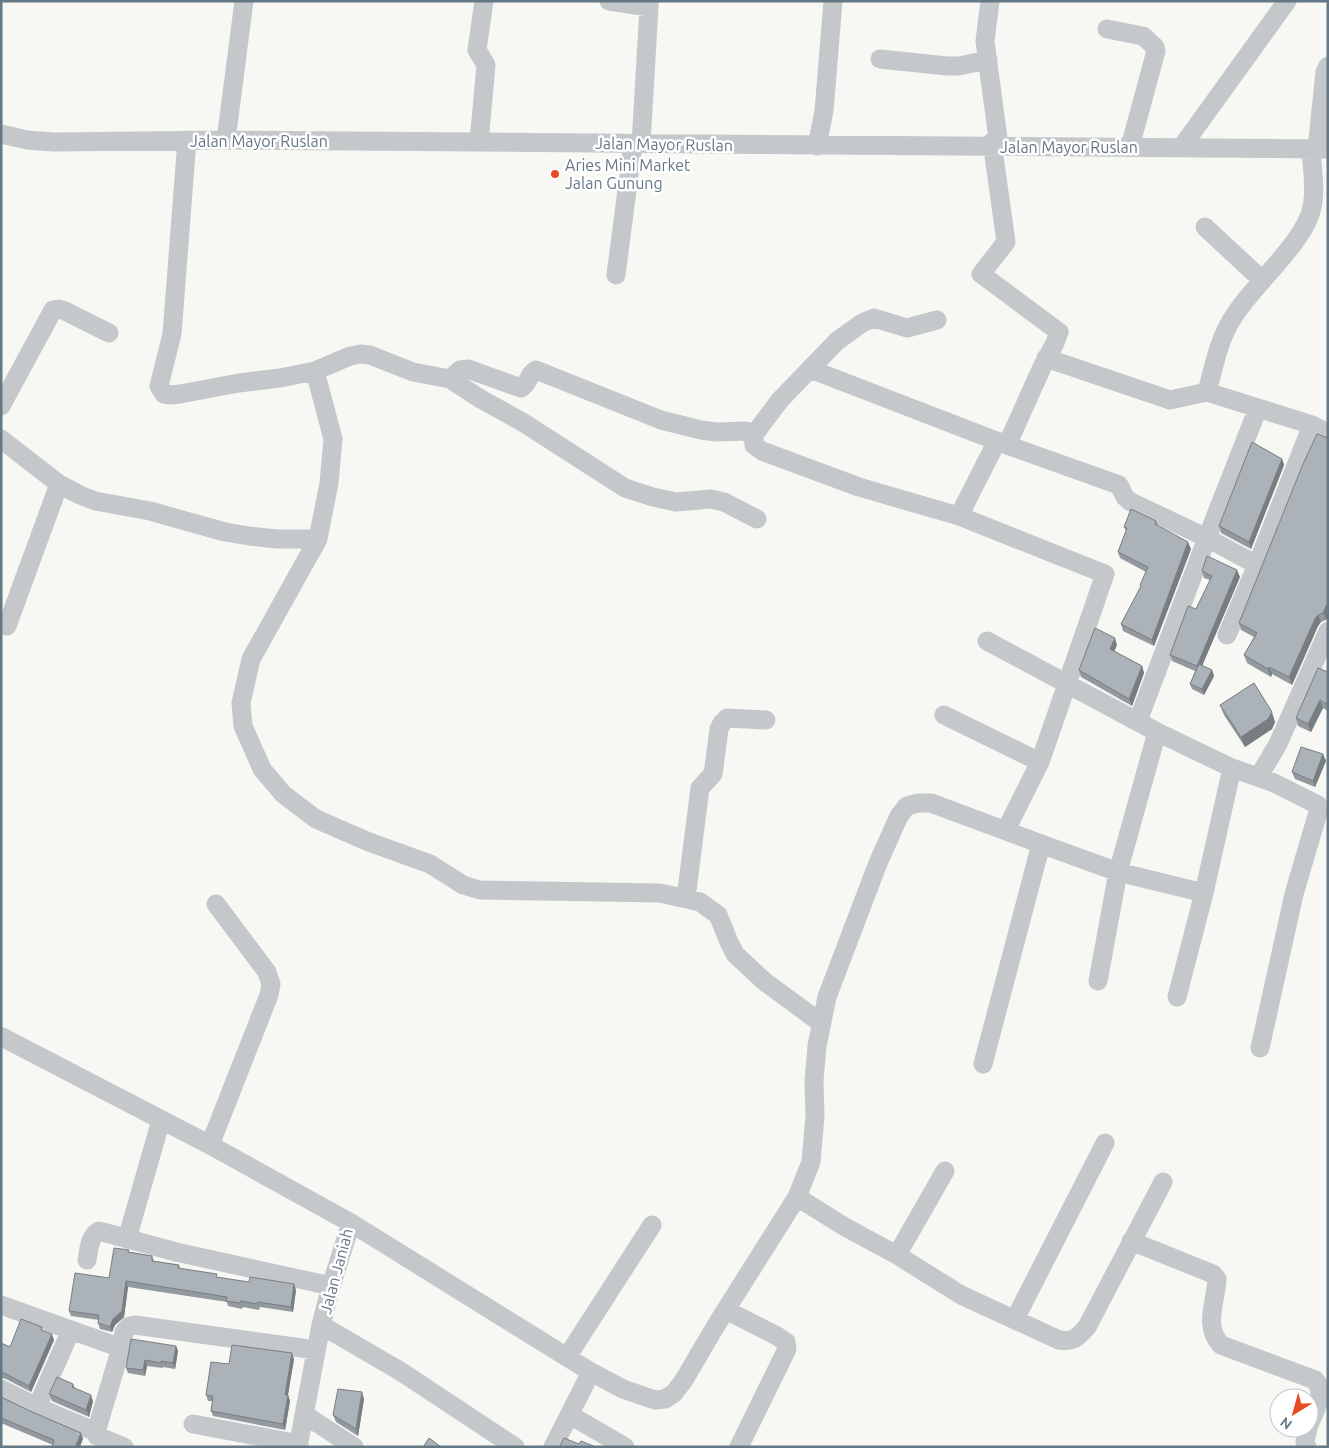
<svg xmlns="http://www.w3.org/2000/svg" width="1329" height="1448" font-family="Ubuntu,sans-serif">
	<style>
		.lines { fill: none; stroke-linecap: round; stroke-linejoin: round }
		.minor { stroke: #c4c8cb; stroke-width: 19 }
		.wall { fill: #939a9f }
		.shaded-wall { fill: #787d82 }
		.building { fill: #abb3b9; stroke: #787d82 }
		.poi-dot { fill: #e74b23; stroke: #fff; stroke-width: 2 }
		.labels { text-anchor: middle; stroke-width: 5; stroke-linejoin: round; paint-order: stroke }
		.street-label { font-size: 16px; fill: #657885; stroke: #fff }
		.poi-label { font-size: 16px; fill: #657885; stroke: #fff; text-anchor: start }
	</style>
	<rect width="100%" height="100%" fill="#f7f7f3"/>
	<g class="lines">
		<path class="minor" d="M609 1 649 7V1
			M990 1 985 41 999 146
			M1107 29 1143 36 1155 47 1156 51 1130 147
			M880 59 947 66H959L988 60
			M1 134 27 140 54 142 226 140 1328 149
			M187 140 172 334 159 386 164 394 171 395 180 394 239 383 280 378 315 371 350 356 361 354 370 355 413 372 450 379 479 398 524 423 625 488 653 497 676 502 711 499 724 502 757 519
			M226 140 244 1
			M479 142 486 65 477 50 484 1
			M992 142 1006 242 981 274 1059 332 1055 343 1043 365 1007 445
			M641 144 649 7
			M817 146 824 111 833 1
			M1181 148 1287 1
			M1317 149 1325 72 1328 66
			M1205 227 1262 280
			M616 275 633 144
			M1046 358 1170 400 1207 392 1312 425 1328 433
			M810 369 1007 445 1119 485 1125 497 1131 502 1207 538 1257 565
			M315 371 333 439 329 483 318 539
			M450 379 460 370 468 369 521 388C529 384 528 374 536 370L661 420 701 430 717 432 746 431 754 438V445L762 451 859 487 959 516 1105 574 1040 762 1006 830
			M1207 392C1214 366 1219 338 1234 316 1253 285 1306 241 1312 207 1316 189 1312 167 1311 149
			M1 406 53 310 59 309 65 311 109 333
			M753 436 780 400 810 369 837 341 862 323 874 318 907 328 937 320
			M1 439 59 484 7 626
			M59 484 80 495 95 501 150 511 225 532 249 536 277 539H318L251 659 241 703 243 726 262 769 283 794 316 819 369 842 430 864 463 885 480 890 660 893 700 902 718 915 729 942 735 954 765 982 821 1023
			M959 516 997 441
			M1227 635 1257 565 1312 425
			M987 641 1157 732 1232 768 1272 782 1318 805 1319 809 1294 894 1260 1048
			M944 715 1040 762
			M1138 721 1207 538 1258 408
			M1259 776 1278 744 1328 631
			M686 898 700 788 713 774 719 729 722 723 727 718 766 720
			M1098 981 1118 872 1157 732
			M1177 997 1204 893 1232 768
			M2 1037 210 1145 351 1223 331 1286 321 1325 298 1447
			M983 1064 1041 844 1118 872 1204 893
			M210 1145 269 995 271 984 267 972 216 904
			M797 1197 845 1227 897 1255 961 1295 1059 1340C1074 1342 1077 1338 1087 1327L1163 1182
			M351 1223 591 1372 623 1389 655 1400 665 1399 674 1393 684 1380 715 1327 797 1197 811 1162 815 1116 814 1081 817 1046 827 997 878 863 899 816 907 806 918 803H931L1041 844
			M127 1239 161 1120
			M1131 1241 1213 1274 1217 1279C1216 1302 1203 1326 1221 1345L1315 1380C1327 1393 1314 1411 1309 1425
			M897 1255 945 1171
			M87 1260C89 1250 89 1236 99 1231L176 1252 331 1286
			M1 1305 121 1348 124 1332 129 1326 135 1325 316 1350
			M726 1310 777 1336 786 1342 787 1349 739 1447
			M1015 1319 1105 1143
			M321 1325 400 1371 515 1447
			M121 1348 96 1432 97 1436 124 1447
			M567 1357 652 1225
			M1 1389 37 1407 96 1432
			M37 1407 71 1330
			M305 1415 354 1447
			M570 1415 625 1447
			M193 1424 299 1444
			M553 1447 591 1372
			M1307 1447 1305 1442 1308 1428"/>
	</g>
	<path class="wall" d="M1328 438V615L1326 620 1321 622 1318 626 1292 685 1272 674 1271 677 1247 663 1244 655 1254 637 1241 630 1239 623Z
		M1282 459 1284 465 1251 549 1221 533 1219 526Z
		M1156 521 1158 526 1191 549 1154 646 1123 631 1121 624 1141 587 1140 585 1146 572 1120 558 1118 552 1126 531 1124 527Z
		M1202 571 1240 577 1202 666 1212 670 1214 676 1204 695 1192 689 1190 684 1195 671 1172 661 1170 655 1196 609 1210 580 1204 578Z
		M1117 645 1114 651 1142 666 1144 673 1132 706 1081 677 1079 670Z
		M1328 672V711L1323 708 1311 732 1298 726 1296 718Z
		M1220 705 1275 722 1272 729 1245 747 1224 715Z
		M1323 754 1326 761 1315 787 1295 779 1292 772Z
		M130 1252 152 1256 154 1261 179 1265 180 1269 218 1278 296 1290 293 1312 260 1307 259 1310 243 1307 242 1309 228 1306 227 1302 128 1287 124 1317 115 1325 112 1332 100 1329 98 1323 99 1320 71 1316 69 1311 109 1278Z
		M44 1331 54 1340 31 1392 6 1379 1 1378V1343L10 1347Z
		M176 1346 178 1351 175 1369 163 1367V1368L147 1366 145 1376 128 1373 126 1368Z
		M294 1359 288 1395 290 1401 285 1430 213 1416 211 1411 213 1401H208L206 1395 229 1364Z
		M73 1384 75 1388 93 1401 89 1417 52 1401 49 1394Z
		M1 1397 83 1439 53 1445 1 1423Z
		M364 1399 358 1436 336 1422 333 1415Z"/>
	<path class="shaded-wall" d="M1282 459 1284 465 1251 549 1249 542Z
		M1188 542 1191 549 1154 646 1152 640Z
		M1237 570 1240 577 1199 673 1197 666Z
		M1328 602V615L1326 620 1323 613Z
		M1318 615 1321 622 1318 626 1292 685 1289 677 1315 619Z
		M1115 638 1117 645 1112 656 1110 649Z
		M1142 666 1144 673 1132 706 1129 699Z
		M1269 667 1272 674 1271 677 1268 669Z
		M1212 670 1214 676 1204 695 1202 689Z
		M1320 700 1323 708 1311 732 1308 724Z
		M1272 712 1275 722 1272 729 1245 747 1241 737Z
		M1323 754 1326 761 1315 787 1313 781Z
		M126 1281 128 1287 124 1317 115 1325 112 1332 110 1327Z
		M294 1284 296 1290 293 1312 291 1307Z
		M52 1334 54 1340 31 1392 29 1386Z
		M176 1346 178 1351 175 1369 173 1363Z
		M292 1353 294 1359 287 1400 285 1395Z
		M145 1360 147 1366 145 1376 143 1370Z
		M362 1392 364 1399 358 1436 356 1429Z
		M91 1395 93 1401 89 1417 86 1410Z
		M288 1395 290 1401 285 1430 283 1424Z
		M81 1433 83 1439 80 1447 76 1445Z"/>
	<path class="building" d="M1317 434 1328 438V602L1323 613 1318 615 1315 619 1289 677 1269 667 1268 669 1244 655 1257 633 1239 623 1303 464Z
		M1252 442 1282 459 1249 542 1219 526Z
		M1131 509 1156 521 1155 524 1188 542 1152 640 1121 624 1141 586 1140 585 1148 567 1118 552 1127 528 1124 527Z
		M1207 556 1237 570 1197 666 1170 655 1188 606 1196 609 1212 576 1202 571Z
		M1095 628 1115 638 1110 649 1142 666 1129 699 1079 670Z
		M1199 664 1212 670 1202 689 1190 684Z
		M1318 668 1328 672V705L1320 700 1308 724 1296 718Z
		M1254 683 1272 712 1268 719 1241 737 1220 705Z
		M1301 747 1323 754 1313 781 1292 772Z
		M114 1248 129 1250 128 1252 152 1256V1261L179 1265 178 1268 217 1274 216 1277 249 1282 250 1277 294 1284 291 1307 258 1302 257 1304 241 1301 240 1303 226 1301 227 1297 126 1281 122 1311 113 1319 110 1327 98 1323 99 1315 69 1311 75 1273 109 1278Z
		M21 1319 42 1327 41 1330 52 1334 29 1386 4 1373H1V1343L10 1347Z
		M131 1339 176 1346 173 1363 161 1361V1363L145 1360 143 1370 126 1368Z
		M232 1345 292 1353 285 1395H288L283 1424 211 1411 213 1396 206 1395 211 1362 229 1364Z
		M57 1377 73 1384 72 1387 91 1395 86 1410 49 1394Z
		M338 1389 362 1392 356 1429 333 1415Z
		M1 1397 30 1411 81 1433 76 1445 82 1447H52L54 1440 1 1418Z
		M429 1438 441 1447H423Z
		M564 1438 579 1444 581 1441 596 1447H559L560 1446Z"/>
	<circle class="poi-dot" cx="555" cy="174" r="5"/>
	<g class="labels">
		<g class="street-label">
			<text x="259" y="147">Jalan Mayor Ruslan</text>
			<text transform="translate(664 144) rotate(1)" y="6">Jalan Mayor Ruslan</text>
			<text x="1069" y="153">Jalan Mayor Ruslan</text>
			<text transform="translate(336 1271) rotate(-75)" y="6">Jalan Janiah</text>
		</g>
		<g class="poi-label">
			<text x="565" y="171">Aries Mini Market<tspan x="565" dy="18">Jalan Gunung</tspan></text>
		</g>
	</g>
	<rect width="1329" height="1448" fill="none" stroke="#657885" stroke-width="5"/>
	<g transform="translate(1294 1413) rotate(217)"><circle r="24" fill="#ffffff" stroke="#c1c9ce"/>
	<path d="M0-4L9 19L0 12L-9 19Z" fill="#e74b23"/>
	<text y="-8" font-size="14" font-weight="bold" text-anchor="middle" fill="#657885">N</text>
	</g>
</svg>
